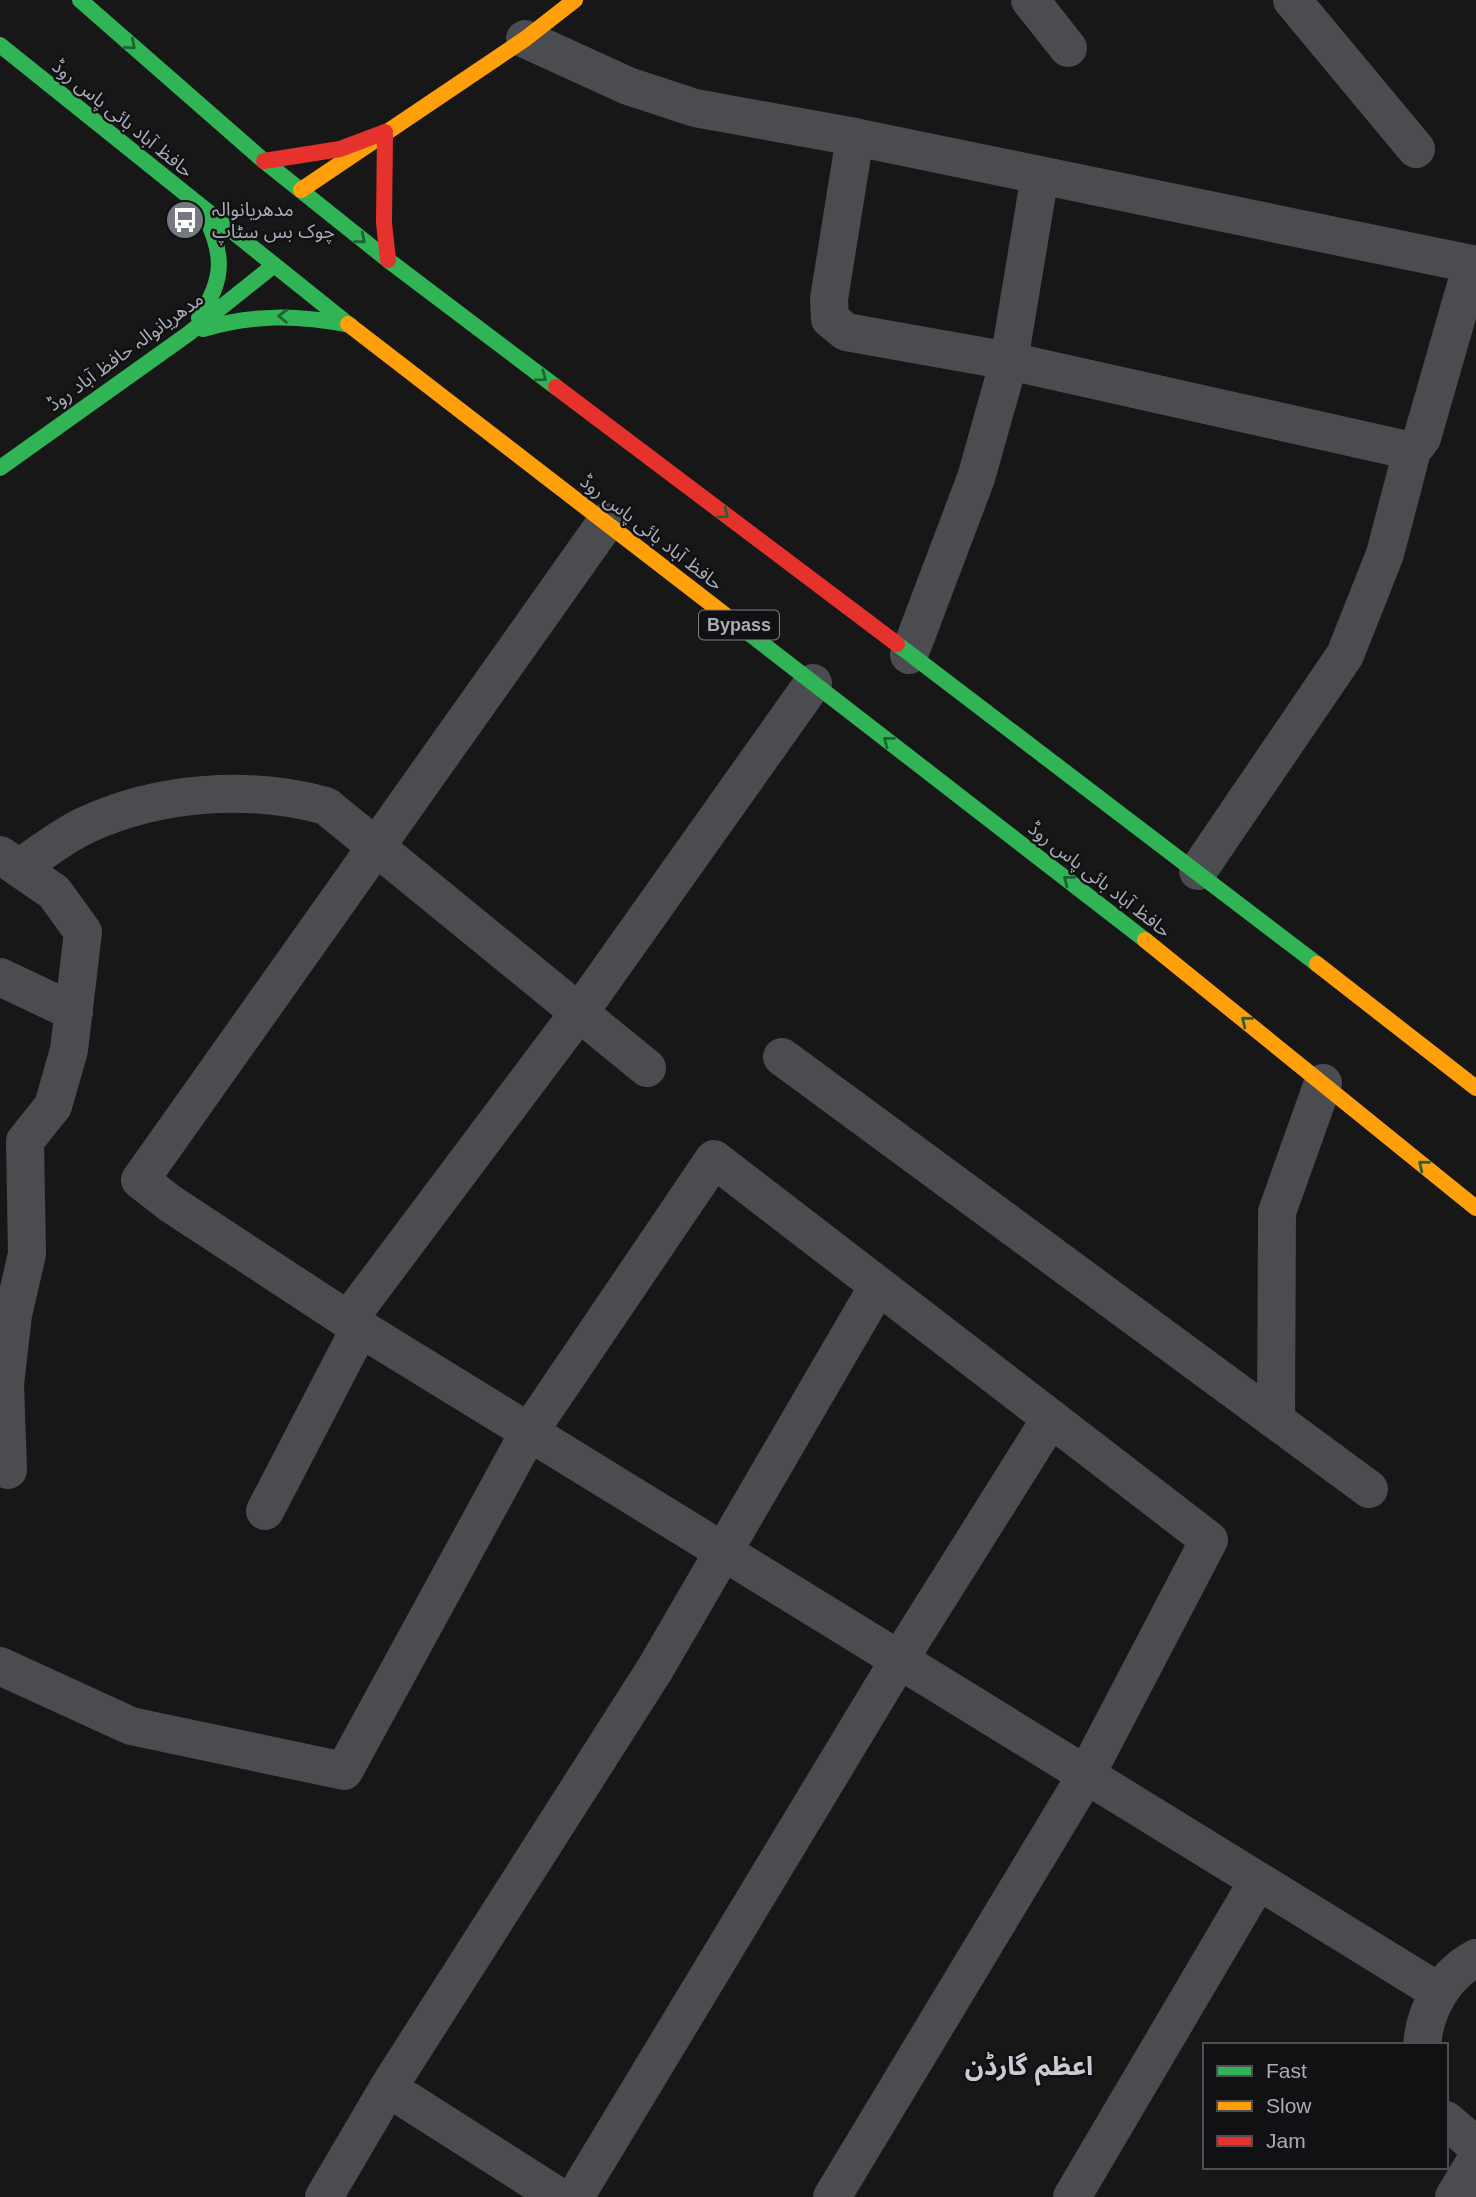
<svg xmlns="http://www.w3.org/2000/svg" width="1476" height="2197" font-family="Arial,'Noto Sans Arabic',sans-serif">
	<style>
		.lines { fill: none; stroke-linecap: round; stroke-linejoin: round }
		.street { stroke: #4b4c50; stroke-width: 38 }
		.fast { stroke: #30b455; stroke-width: 16 }
		.slow { stroke: #ff9f0a; stroke-width: 16 }
		.jam { stroke: #e5322d; stroke-width: 16 }
		.oneway { stroke: #206234 }
		.labels { text-anchor: middle; stroke-width: 5; stroke-linejoin: round; paint-order: stroke }
		.shield { fill: #111113; stroke: #7b7e86; stroke-width: 2 }
		.shield-label { font-size: 18px; font-weight: bold; fill: #a8adb8 }
		.street-label { font-size: 19px; fill: #a8adb8; stroke: #111113 }
		.poi-label { font-size: 19px; fill: #a8adb8; stroke: #111113; text-anchor: start }
		.district-label { font-size: 26px; font-weight: bold; fill: #c9ccd4; stroke: #111113 }
	</style>
	<rect width="100%" height="100%" fill="#171717"/>
	<g class="lines">
		<path class="street" d="M1030 0 1068 48
			M1292 0 1416 149
			M525 39 628 86 695 108 855 137 1476 265
			M855 137 829 299 830 319 846 332 1009 361 1412 451 1422 438 1472 264
			M606 522 140 1180 171 1204 360 1328 1439 1992
			M909 655 976 478 1009 361 1040 175
			M0 855 54 892 83 932 69 1050 53 1106 25 1141 27 1254 13 1315 5 1384 8 1470
			M19 868C40 854 62 836 86 825 159 791 250 785 326 806L647 1068
			M1198 871 1345 655 1385 554 1412 451
			M0 977 74 1012
			M782 1057 1369 1489
			M348 1320 586 1003 813 683
			M1276 1420 1277 1212 1323 1083
			M265 1511 360 1328
			M0 1666 131 1726 344 1771 529 1432 714 1159 1209 1540 1085 1777 832 2197
			M1422 2045C1425 2009 1444 1975 1476 1958
			M388 2088 559 2197
			M1446 2120 1476 2146
			M324 2197 388 2088 655 1669 878 1286
			M575 2197 899 1660 1051 1418
			M1072 2197 1258 1881
			M1454 2197 1476 2160"/>
		<path class="fast" d="M80 0 264 161 388 260 556 387
			M0 45 348 324
			M199 318C227 274 223 254 202 208
			M203 329C253 314 299 315 350 325
			M0 468 188 334 273 266
			M737 624 1145 940
			M897 644 1317 964"/>
		<path class="slow" d="M301 190 525 39 575 0
			M348 324 737 624
			M1145 940 1476 1208
			M1317 964 1476 1088"/>
		<path class="jam" d="M264 161 340 149 385 132 384 223 388 260
			M556 387 897 644"/>
	</g>
	<defs><path id="oneway-chevron" d="M-2-3.5L2.5 0L-2 3.5" fill="none" stroke-width="1.6" stroke-linecap="round" stroke-linejoin="round" transform="scale(1.75)"/></defs>
	<g class="oneway">
		<use href="#oneway-chevron" transform="translate(131 45) rotate(41)"/>
		<use href="#oneway-chevron" transform="translate(361 239) rotate(39)"/>
		<use href="#oneway-chevron" transform="translate(283 316) rotate(-178)"/>
		<use href="#oneway-chevron" transform="translate(542 377) rotate(37)"/>
		<use href="#oneway-chevron" transform="translate(724 514) rotate(37)"/>
		<use href="#oneway-chevron" transform="translate(888 741) rotate(-142)"/>
		<use href="#oneway-chevron" transform="translate(1068 880) rotate(-142)"/>
		<use href="#oneway-chevron" transform="translate(1246 1021) rotate(-141)"/>
		<use href="#oneway-chevron" transform="translate(1423 1165) rotate(-141)"/>
	</g>
	<defs>
		<symbol id="bus-disc" viewBox="-11 -11 22 22"><circle r="9.5" fill="#757880" stroke="#111113"/><path d="M-5-6H5V4H4V6H2V4H-2V6H-4V4H-5ZM-3.5-4V0h7V-4ZM-3.5 1.2v1.5H-2V1.2ZM2 1.2v1.5H3.5V1.2Z" fill="#fff"/></symbol>
	</defs>
	<g fill-rule="evenodd">
		<use href="#bus-disc" x="163" y="198" width="44" height="44"/>
	</g>
	<g class="labels">
		<rect class="shield" x="699" y="610.5" width="80" height="29" rx="5"/>
		<g class="shield-label">
			<text x="739" y="631">Bypass</text>
		</g>
		<g class="street-label">
			<text transform="translate(123 118) rotate(39)" y="7">حافظ آباد بائی پاس روڈ</text>
			<text transform="translate(125 351) rotate(-36)" y="7">مدھریانوالہ حافظ آباد روڈ</text>
			<text transform="translate(652 532) rotate(38)" y="7">حافظ آباد بائی پاس روڈ</text>
			<text transform="translate(1100 879) rotate(38)" y="7">حافظ آباد بائی پاس روڈ</text>
		</g>
		<g class="poi-label">
			<text x="212" y="216">مدھریانوالہ<tspan x="212" dy="22">چوک بس سٹاپ</tspan></text>
		</g>
		<g class="district-label">
			<text x="1029" y="2075">اعظم گارڈن</text>
		</g>
	</g>
	<rect x="1203" y="2043" width="245" height="126" fill="#111113" stroke="#4d4f55" stroke-width="2"/>
	<rect x="1217" y="2066" width="35" height="10" fill="#30b455" stroke="#4d4f55" stroke-width="2"/>
	<text x="1266" y="2078" font-size="21" fill="#a8adb8">Fast</text>
	<rect x="1217" y="2101" width="35" height="10" fill="#ff9f0a" stroke="#4d4f55" stroke-width="2"/>
	<text x="1266" y="2113" font-size="21" fill="#a8adb8">Slow</text>
	<rect x="1217" y="2136" width="35" height="10" fill="#e5322d" stroke="#4d4f55" stroke-width="2"/>
	<text x="1266" y="2148" font-size="21" fill="#a8adb8">Jam</text>
</svg>
